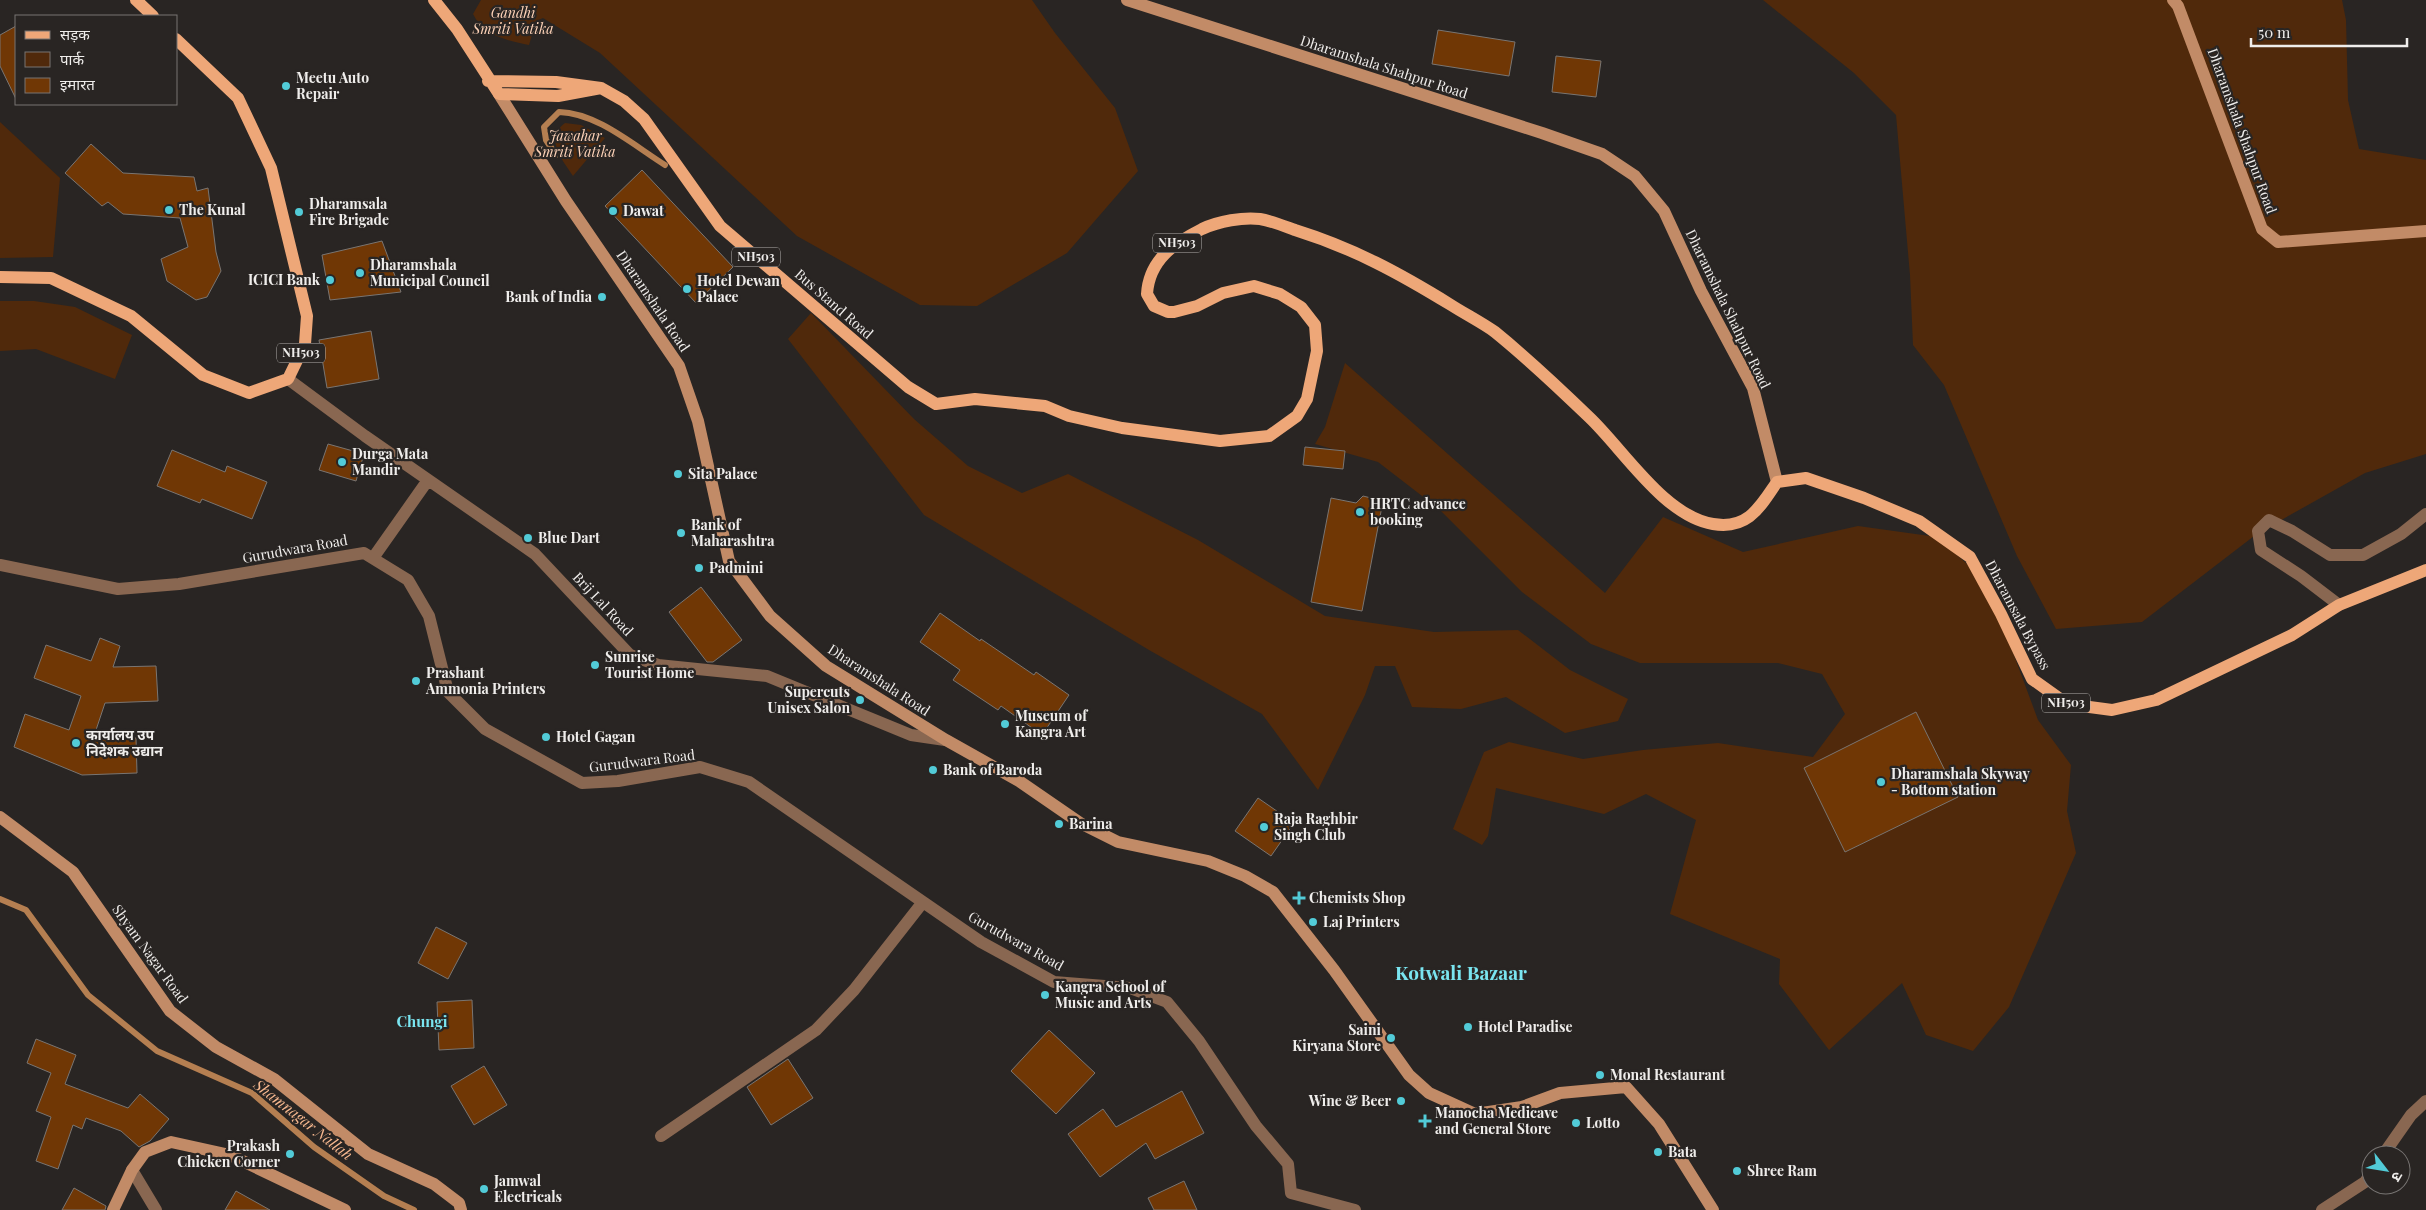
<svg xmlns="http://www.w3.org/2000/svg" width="2426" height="1210" font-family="'Playfair Display','Noto Sans Devanagari',serif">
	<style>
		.green { fill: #50290b }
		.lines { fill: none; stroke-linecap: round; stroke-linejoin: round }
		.stream { stroke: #b57f51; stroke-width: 6 }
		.building { fill: #703705; stroke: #797572 }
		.street { stroke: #896751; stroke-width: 12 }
		.secondary { stroke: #c28b67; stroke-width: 12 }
		.primary { stroke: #eea778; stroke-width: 12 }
		.poi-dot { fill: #52cbd7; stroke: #292523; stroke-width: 2 }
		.labels { text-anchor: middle; stroke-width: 4.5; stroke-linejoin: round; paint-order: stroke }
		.shield { fill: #292523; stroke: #b4b1af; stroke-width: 1 }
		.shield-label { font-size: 12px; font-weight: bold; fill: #efedeb }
		.park-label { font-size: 14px; font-style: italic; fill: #fed3b8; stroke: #292523 }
		.street-label { font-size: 14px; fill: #efedeb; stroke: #292523 }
		.poi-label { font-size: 14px; font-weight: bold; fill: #efedeb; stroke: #292523; text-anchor: start }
		.neighbourhood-label { font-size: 15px; font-weight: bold; fill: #7ae5f0; stroke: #292523 }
		.water-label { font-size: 15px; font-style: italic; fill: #f7b88f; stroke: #292523 }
		.district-label { font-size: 19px; font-weight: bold; fill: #7ae5f0; stroke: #292523 }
	</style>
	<rect width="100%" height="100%" fill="#292523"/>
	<path class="green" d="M481 0H1032L1055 33 1115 108 1138 171 1067 253 977 306 920 305 797 236 600 53 543 18 536 21 529 45C508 41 483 35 473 14Z
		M1763 0H2342L2346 20 2348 100 2359 149 2426 160V454L2365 473 2258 533 2142 622 2056 629 2017 556 1944 385 1913 345 1910 275 1896 115 1854 73Z
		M0 122 60 178 53 257 0 258Z
		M565 123 581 125 605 138 573 176C562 159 544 139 565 123Z
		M0 301H34L75 307 132 335 115 379 36 349 0 351Z
		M811 313 914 419 968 466 1022 493 1068 474 1198 540 1325 616 1434 632 1518 630 1570 670 1628 699 1618 721 1565 733 1506 697 1461 709 1412 707 1395 666H1375L1365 695 1318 790 1262 714 1149 650 924 515 788 339Z
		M1345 363 1605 593 1663 517 1743 552 1858 526 1937 537 1987 582 2038 720 2071 765 2067 811 2076 853 2009 1007 1973 1051 1926 1035 1902 983 1829 1050 1779 984 1780 959 1670 914 1696 820 1646 794 1604 814 1496 788 1488 836 1482 845 1453 829 1484 752 1509 742 1583 759 1643 750 1718 743 1813 757 1845 714 1822 674 1778 663H1640L1591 644 1522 592 1439 509 1378 462 1315 444 1325 427Z"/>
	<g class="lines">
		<path class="stream" d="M556 155 546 140 544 127 559 112C597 113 633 145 665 165
			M0 899 26 910 88 995 157 1051 252 1093 314 1147 384 1196 414 1210"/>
	</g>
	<path class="building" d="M16 26V99L0 66V35Z
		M1438 30 1515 42 1509 76 1432 64Z
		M1556 56 1601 61 1596 97 1552 92Z
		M91 144 123 173 194 177 197 191 208 188 216 252 221 271 207 297 196 300 167 281 161 259 188 247 180 218 123 214 108 202 102 206 65 173Z
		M642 170 733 267 696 303 605 206Z
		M382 241 401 292 330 300 322 255Z
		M371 331 379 379 327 388 319 340Z
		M328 444 364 454 356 481 319 470Z
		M1305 447 1345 451 1343 469 1303 465Z
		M172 450 225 472 227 466 267 482 252 519 202 499 200 503 157 486Z
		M1363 496 1383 501 1362 611 1311 602 1331 498 1356 503Z
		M701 587 742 640 713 662H707L669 612Z
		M940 613 980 641 981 639 1034 675 1036 672 1069 695 1042 735 1001 706 998 710 953 680 960 670 920 642Z
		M100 638 120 646 113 667 156 666 158 701 105 703 93 739 136 738 137 773 82 775 14 747 25 714 69 730 81 696 34 678 46 645 91 661Z
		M1916 712 1958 797 1845 852 1804 768Z
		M1258 798 1294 823 1271 856 1235 831Z
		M436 927 467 943 448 979 418 963Z
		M472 1000 474 1048 439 1050 437 1002Z
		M1049 1030 1095 1073 1056 1114 1011 1071Z
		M36 1039 76 1055 65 1084 128 1108 140 1094 169 1119 150 1141 139 1147 121 1131 86 1118 82 1129 73 1125 58 1169 36 1161 51 1117 36 1111 51 1073 27 1063Z
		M788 1059 813 1098 771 1125 747 1087Z
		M484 1066 507 1105 474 1125 451 1086Z
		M1182 1091 1204 1133 1155 1159 1146 1143 1100 1177 1068 1134 1103 1109 1116 1127Z
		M1184 1181 1197 1210H1154L1148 1198Z
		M74 1188 106 1206 105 1210H62Z
		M236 1191 270 1210H225Z"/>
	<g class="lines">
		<path class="street" d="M288 379 365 436 535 554 630 655 658 665 767 676 911 735 945 740
			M373 558 428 480
			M0 565 118 589 179 584 364 553 408 580 429 616 448 692 485 729 582 783 618 781 700 767 749 782 981 942 1054 982 1130 988 1167 1002 1199 1041 1256 1126 1288 1164 1291 1193 1355 1210
			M2339 605 2301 576 2261 550 2258 531 2269 520 2292 531 2330 555H2363L2401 534 2426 514
			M661 1136 816 1030 854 990 923 902
			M2383 1155 2411 1115 2426 1101
			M132 1170 156 1210
			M2322 1210 2365 1182 2371 1173"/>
		<path class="secondary" d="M1127 0 1542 133 1602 154 1635 176 1664 211 1701 291 1753 388 1777 482
			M2173 0 2178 6 2262 229 2278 242 2426 231
			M499 94 566 201 679 366 698 421 729 561 770 616 826 666 946 740 1019 781 1080 823 1118 842 1208 861 1245 876 1273 892 1334 970 1409 1075 1429 1093 1475 1114 1522 1107 1560 1093 1626 1087 1659 1124 1713 1210
			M0 817 73 872 170 1011 216 1047 274 1079 368 1154 434 1184 459 1203 461 1210
			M113 1210 132 1170 145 1152 171 1142 230 1155 345 1210"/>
		<path class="primary" d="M136 0 153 16
			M434 0 457 29 499 94 558 96 601 88 556 82 488 81
			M601 88 624 101 644 119 720 226 908 387 936 404 975 399 1045 406 1069 416 1122 428 1220 441 1269 436 1297 416 1307 399 1317 351 1315 325 1301 307 1280 294 1254 286 1223 293 1197 306 1174 312H1168L1154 306 1147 294C1149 260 1174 243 1202 229 1219 221 1243 217 1260 219 1272 221 1284 226 1295 230 1353 248 1399 273 1451 305 1465 314 1481 322 1495 332 1527 358 1559 388 1589 417 1623 449 1664 516 1713 524 1748 530 1760 507 1777 482L1806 478 1864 498 1919 521 1970 557 2001 614 2032 679 2067 704 2112 710 2156 700 2292 635 2339 605 2426 570
			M0 277 51 278 131 316 203 375 249 393 288 379 305 344 307 316 271 168 238 98 176 39"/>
	</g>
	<g class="poi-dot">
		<circle cx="286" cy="86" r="5"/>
		<circle cx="169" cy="210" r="5"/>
		<circle cx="613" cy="211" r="5"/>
		<circle cx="299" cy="212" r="5"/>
		<circle cx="360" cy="273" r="5"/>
		<circle cx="330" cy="280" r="5"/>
		<circle cx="687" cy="289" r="5"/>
		<circle cx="602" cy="297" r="5"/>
		<circle cx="342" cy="462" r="5"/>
		<circle cx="678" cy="474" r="5"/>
		<circle cx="1360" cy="512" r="5"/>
		<circle cx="681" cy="533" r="5"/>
		<circle cx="528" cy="538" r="5"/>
		<circle cx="699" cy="568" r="5"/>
		<circle cx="595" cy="665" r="5"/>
		<circle cx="416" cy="681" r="5"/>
		<circle cx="860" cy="700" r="5"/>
		<circle cx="1005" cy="724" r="5"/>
		<circle cx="546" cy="737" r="5"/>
		<circle cx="76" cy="743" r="5"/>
		<circle cx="933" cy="770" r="5"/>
		<circle cx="1881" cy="782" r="5"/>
		<circle cx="1059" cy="824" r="5"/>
		<circle cx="1264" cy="827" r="5"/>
		<path d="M1296.5 890.5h5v5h5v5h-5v5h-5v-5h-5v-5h5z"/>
		<circle cx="1313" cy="922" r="5"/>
		<circle cx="1045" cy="995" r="5"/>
		<circle cx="1468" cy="1027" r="5"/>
		<circle cx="1391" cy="1038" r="5"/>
		<circle cx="1600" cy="1075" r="5"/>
		<circle cx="1401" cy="1101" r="5"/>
		<path d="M1422.5 1113.5h5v5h5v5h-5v5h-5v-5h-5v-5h5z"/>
		<circle cx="1576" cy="1123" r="5"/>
		<circle cx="1658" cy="1152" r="5"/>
		<circle cx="290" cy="1154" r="5"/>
		<circle cx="1737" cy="1171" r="5"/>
		<circle cx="484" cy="1189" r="5"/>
	</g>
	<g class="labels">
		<g class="shield">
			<rect x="1153" y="233.5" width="48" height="19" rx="4"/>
			<rect x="732" y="247.5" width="48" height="19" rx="4"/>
			<rect x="277" y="343.5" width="48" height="19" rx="4"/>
			<rect x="2042" y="693.5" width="48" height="19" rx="4"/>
		</g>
		<g class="shield-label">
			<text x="1177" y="247">NH503</text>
			<text x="756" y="261">NH503</text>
			<text x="301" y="357">NH503</text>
			<text x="2066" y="707">NH503</text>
		</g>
		<g class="park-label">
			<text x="513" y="18">Gandhi<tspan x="513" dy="16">Smriti Vatika</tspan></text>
			<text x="575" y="141">Jawahar<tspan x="575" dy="16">Smriti Vatika</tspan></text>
		</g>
		<g class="street-label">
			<text transform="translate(1384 67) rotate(18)" y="5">Dharamshala Shahpur Road</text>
			<text transform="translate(2242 131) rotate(70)" y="5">Dharamshala Shahpur Road</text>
			<text transform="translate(653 301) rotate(56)" y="5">Dharamshala Road</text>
			<text transform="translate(834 304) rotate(41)" y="5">Bus Stand Road</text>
			<text transform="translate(1728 309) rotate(64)" y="5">Dharamshala Shahpur Road</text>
			<text transform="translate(295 549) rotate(-10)" y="5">Gurudwara Road</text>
			<text transform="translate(603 604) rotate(47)" y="5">Brij Lal Road</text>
			<text transform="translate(2018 615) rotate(62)" y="5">Dharamsala Bypass</text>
			<text transform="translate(879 680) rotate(33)" y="5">Dharamshala Road</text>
			<text transform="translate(642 761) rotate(-7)" y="5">Gurudwara Road</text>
			<text transform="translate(1016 941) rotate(29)" y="5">Gurudwara Road</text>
			<text transform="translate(150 954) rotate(54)" y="5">Shyam Nagar Road</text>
		</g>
		<g class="poi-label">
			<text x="296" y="83">Meetu Auto<tspan x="296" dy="16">Repair</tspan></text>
			<text x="309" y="209">Dharamsala<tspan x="309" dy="16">Fire Brigade</tspan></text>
			<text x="179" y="215">The Kunal</text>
			<text x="623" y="216">Dawat</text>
			<text x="370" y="270">Dharamshala<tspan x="370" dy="16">Municipal Council</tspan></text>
			<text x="320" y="285" text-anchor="end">ICICI Bank</text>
			<text x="697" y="286">Hotel Dewan<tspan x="697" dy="16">Palace</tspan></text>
			<text x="592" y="302" text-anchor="end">Bank of India</text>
			<text x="352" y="459">Durga Mata<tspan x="352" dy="16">Mandir</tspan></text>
			<text x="688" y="479">Sita Palace</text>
			<text x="1370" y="509">HRTC advance<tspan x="1370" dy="16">booking</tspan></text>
			<text x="691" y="530">Bank of<tspan x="691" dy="16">Maharashtra</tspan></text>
			<text x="538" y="543">Blue Dart</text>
			<text x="709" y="573">Padmini</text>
			<text x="605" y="662">Sunrise<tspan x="605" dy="16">Tourist Home</tspan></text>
			<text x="426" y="678">Prashant<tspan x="426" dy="16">Ammonia Printers</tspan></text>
			<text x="850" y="697" text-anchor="end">Supercuts<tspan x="850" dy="16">Unisex Salon</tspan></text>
			<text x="1015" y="721">Museum of<tspan x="1015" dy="16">Kangra Art</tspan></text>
			<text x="86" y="740">कार्यालय उप<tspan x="86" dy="16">निदेशक उद्यान</tspan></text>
			<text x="556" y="742">Hotel Gagan</text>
			<text x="943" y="775">Bank of Baroda</text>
			<text x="1891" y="779">Dharamshala Skyway<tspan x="1891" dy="16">- Bottom station</tspan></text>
			<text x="1274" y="824">Raja Raghbir<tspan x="1274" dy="16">Singh Club</tspan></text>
			<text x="1069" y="829">Barina</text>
			<text x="1309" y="903">Chemists Shop</text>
			<text x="1323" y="927">Laj Printers</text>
			<text x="1055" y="992">Kangra School of<tspan x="1055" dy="16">Music and Arts</tspan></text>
			<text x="1478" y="1032">Hotel Paradise</text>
			<text x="1381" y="1035" text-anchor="end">Saini<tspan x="1381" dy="16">Kiryana Store</tspan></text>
			<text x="1610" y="1080">Monal Restaurant</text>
			<text x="1391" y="1106" text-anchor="end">Wine &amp; Beer</text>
			<text x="1435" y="1118">Manocha Medicave<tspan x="1435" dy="16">and General Store</tspan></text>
			<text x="1586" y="1128">Lotto</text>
			<text x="280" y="1151" text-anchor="end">Prakash<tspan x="280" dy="16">Chicken Corner</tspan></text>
			<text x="1668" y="1157">Bata</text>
			<text x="1747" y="1176">Shree Ram</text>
			<text x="494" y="1186">Jamwal<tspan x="494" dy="16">Electricals</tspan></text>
		</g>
		<g class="neighbourhood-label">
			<text x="422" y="1027">Chungi</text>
		</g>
		<g class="water-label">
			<text transform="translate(303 1120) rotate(38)" y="5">Shamnagar Nallah</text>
		</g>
		<g class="district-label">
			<text x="1461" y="980">Kotwali Bazaar</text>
		</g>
	</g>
	<rect x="15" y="15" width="162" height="90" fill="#292523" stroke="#787573"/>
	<rect x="25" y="31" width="25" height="8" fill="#eea778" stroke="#787573"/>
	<text x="60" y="40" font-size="15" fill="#efedeb">सड़क</text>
	<rect x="25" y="52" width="25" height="15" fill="#50290b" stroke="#787573"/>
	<text x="60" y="65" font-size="15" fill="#efedeb">पार्क</text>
	<rect x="25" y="78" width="25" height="15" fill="#703705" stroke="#787573"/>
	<text x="60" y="90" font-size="15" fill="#efedeb">इमारत</text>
	<g transform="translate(2386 1170) rotate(121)"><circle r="24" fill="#292523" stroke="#787573"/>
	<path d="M0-4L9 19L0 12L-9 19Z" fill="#52cbd7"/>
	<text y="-8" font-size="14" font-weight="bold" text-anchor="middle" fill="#efedeb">उ</text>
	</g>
	<path d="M2251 38v8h156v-8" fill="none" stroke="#efedeb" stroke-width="2.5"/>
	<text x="2258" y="38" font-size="15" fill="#efedeb" stroke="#292523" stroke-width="4" paint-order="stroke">50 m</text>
</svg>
